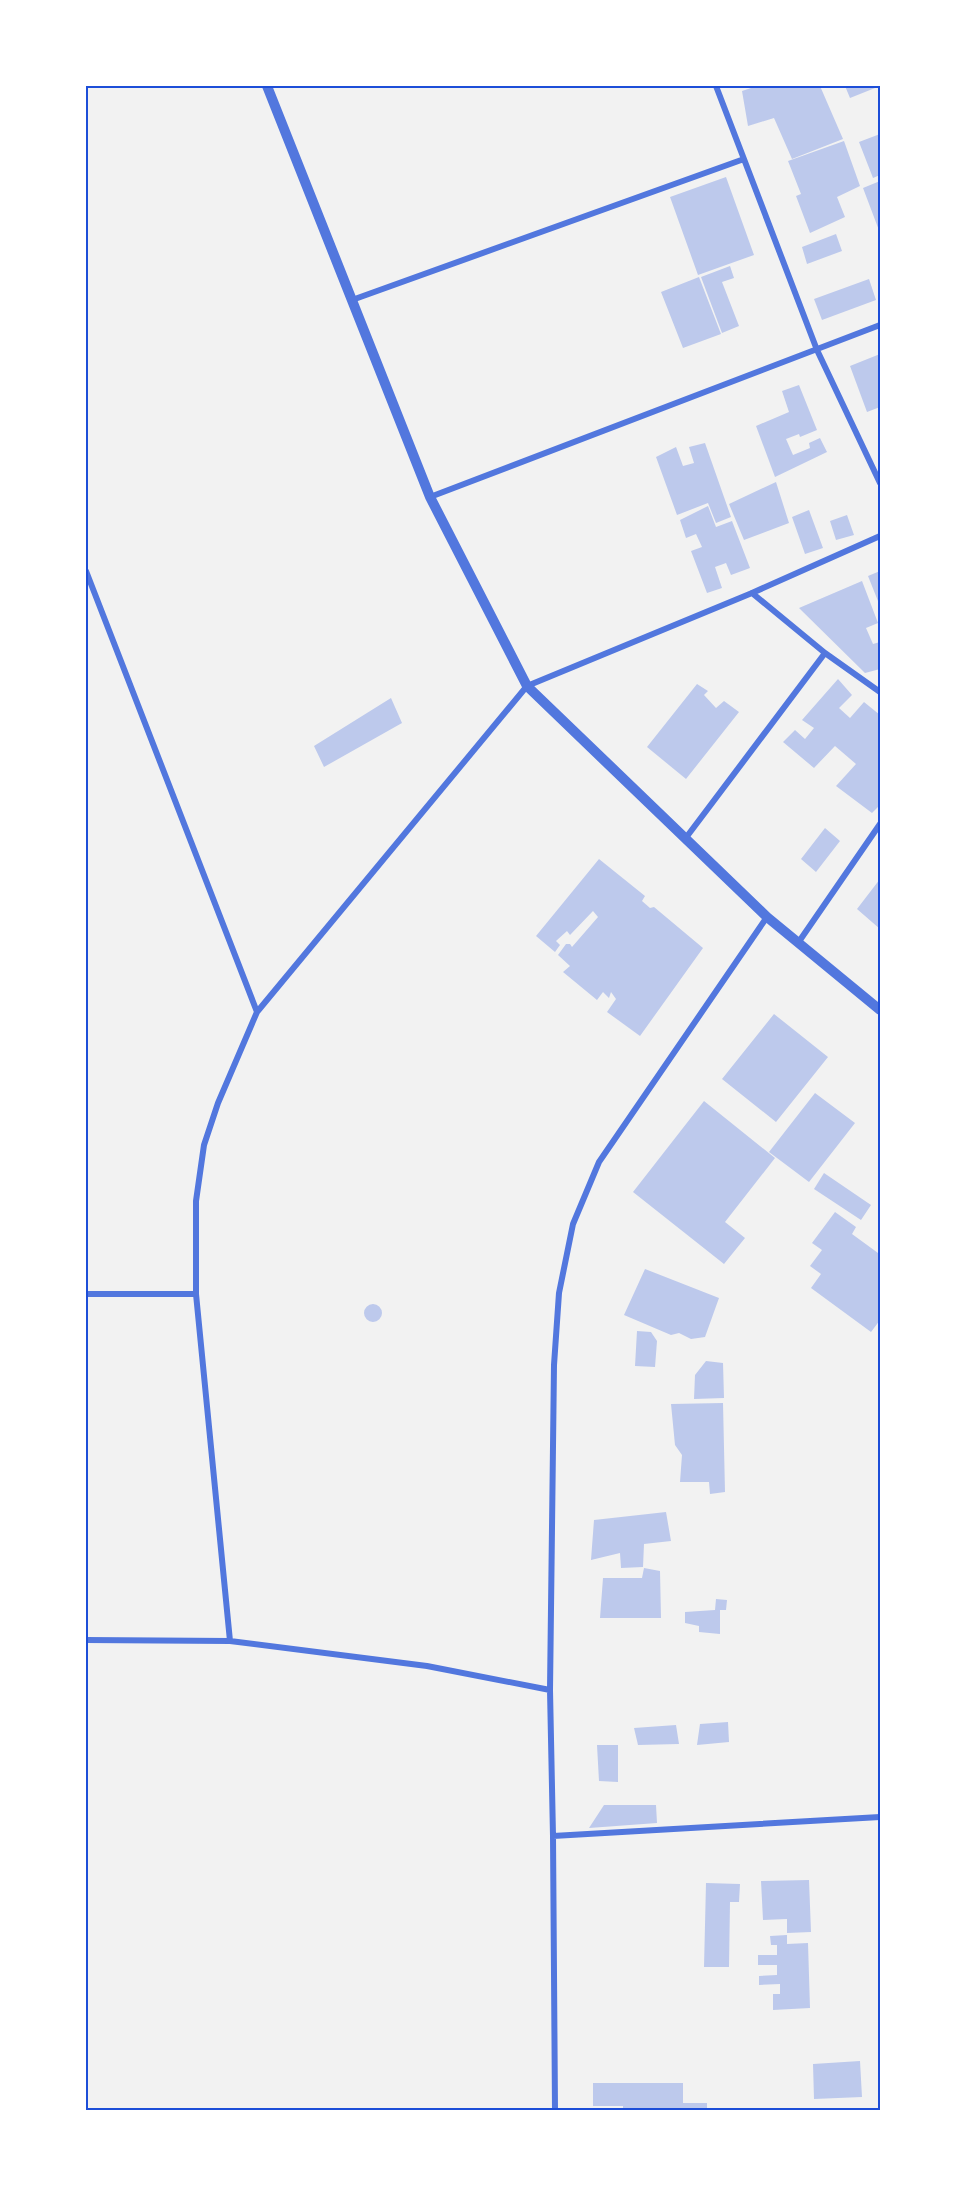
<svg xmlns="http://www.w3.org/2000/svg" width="966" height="2196" font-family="'Playfair Display',serif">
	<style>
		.building { fill: #bdc9ec }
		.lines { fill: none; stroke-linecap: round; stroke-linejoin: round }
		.minor { stroke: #5277de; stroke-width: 6 }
		.tertiary { stroke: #5277de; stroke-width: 10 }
		.neatline { fill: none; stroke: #1d4ed8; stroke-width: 2 }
	</style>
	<rect width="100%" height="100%" fill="#f2f2f2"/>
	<path class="building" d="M757 86H820L843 139 792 159 774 118 748 126 742 91Z
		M845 86H880L850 98Z
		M880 134V175L873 178 859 142Z
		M844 141 860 186 837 197 845 217 810 233 796 196 801 194 788 161Z
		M726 177 754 255 698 275 670 197Z
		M880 181V233L863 188Z
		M836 234 842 251 807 264 802 247Z
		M730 266 734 278 722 282 739 326 722 333 701 277Z
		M699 277 721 334 683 348 661 292Z
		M869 279 876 300 822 320 814 299Z
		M880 354V407L867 412 850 366Z
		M799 385 817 430 800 437 799 434 786 439 793 455 810 448 809 443 820 438 827 452 775 477 756 426 789 412 782 391Z
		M705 443 731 517 716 523 708 503 677 515 656 457 676 447 683 466 694 463 689 447Z
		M776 482 789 523 744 540 729 504Z
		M708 506 716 527 732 521 750 568 731 575 726 563 715 567 722 588 707 593 691 551 702 547 696 534 686 538 680 520Z
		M809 510 823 548 805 554 792 517Z
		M847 515 854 535 836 540 830 521Z
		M880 571V606L868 576Z
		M862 581 878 623 866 628 873 644 880 642V669L865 673 799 608Z
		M838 679 852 695 839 708 850 718 864 702 880 715V805L872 813 836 786 856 764 835 746 814 768 783 742 795 730 805 739 814 728 802 720Z
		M697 684 708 691 704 695 716 708 724 701 739 712 686 779 647 747Z
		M391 698 402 723 324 767 314 746Z
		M825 828 840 841 816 872 801 859Z
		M599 859 645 896 642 901 650 908 654 907 703 948 640 1036 607 1012 616 999 611 992 609 998 603 992 597 1000 563 972 570 966 558 955 566 944H570L572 947 598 917 593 911 570 935 567 931 556 941 560 945 555 952 536 936Z
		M880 879V929L857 909Z
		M774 1014 828 1057 776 1122 722 1079Z
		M815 1093 855 1123 809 1182 769 1152Z
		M704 1101 775 1158 725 1222 745 1238 724 1264 633 1192Z
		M824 1173 871 1205 861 1220 814 1189Z
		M835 1212 856 1227 852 1234 878 1253 880 1249V1320L871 1332 811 1288 821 1274 810 1266 822 1250 812 1243Z
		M645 1269 719 1298 705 1337 691 1339 679 1333 671 1335 624 1315Z
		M364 1313a9 9 0 1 1 18 0a9 9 0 1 1-18 0Z
		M637 1331 651 1332 657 1341 655 1367 635 1366Z
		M706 1361 723 1363 724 1398 694 1399 695 1375Z
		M723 1403 725 1492 710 1494 709 1482H680L682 1455 675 1445 671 1404Z
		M666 1512 671 1541 644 1544 643 1567 621 1568 620 1553 591 1560 594 1520Z
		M644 1568 660 1571 661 1618H600L603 1578H642Z
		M716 1599 727 1600 726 1610H720V1634L699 1632V1626L685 1623V1612L715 1610Z
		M728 1722 729 1742 697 1745 700 1724Z
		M676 1725 679 1744 638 1745 634 1728Z
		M597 1745H618V1782L599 1781Z
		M604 1805H656L657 1823 589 1828Z
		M809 1880 811 1932 787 1933V1919L763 1920 761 1881Z
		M706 1883 740 1884 739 1902H730L729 1967H704Z
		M787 1935V1944L808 1943 810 2008 773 2010V1994H780V1984L759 1985V1976L777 1975V1965H758V1955H777V1945H771L770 1936Z
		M860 2061 862 2097 814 2099 813 2064Z
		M593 2083H683V2103H707V2110H623V2106H593Z"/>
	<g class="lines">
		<path class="minor" d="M716 86 817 350 880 483
			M352 300 744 159
			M430 497 880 325
			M86 571 257 1012
			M752 593 825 653 880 692
			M685 839 825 653
			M798 943 880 824
			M86 1294H196
			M86 1640 230 1641 427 1666 550 1690
			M230 1641 196 1294V1201L204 1145 218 1103 257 1012 527 686 752 593 880 536
			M553 1836 880 1817
			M555 2110 553 1836 550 1690 554 1365 559 1293 573 1224 599 1162 767 917"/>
		<path class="tertiary" d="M267 86 430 497 527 686 767 917 880 1010"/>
	</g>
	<rect width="966" height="2196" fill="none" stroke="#ffffff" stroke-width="174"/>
	<rect x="87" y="87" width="792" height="2022" class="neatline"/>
</svg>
